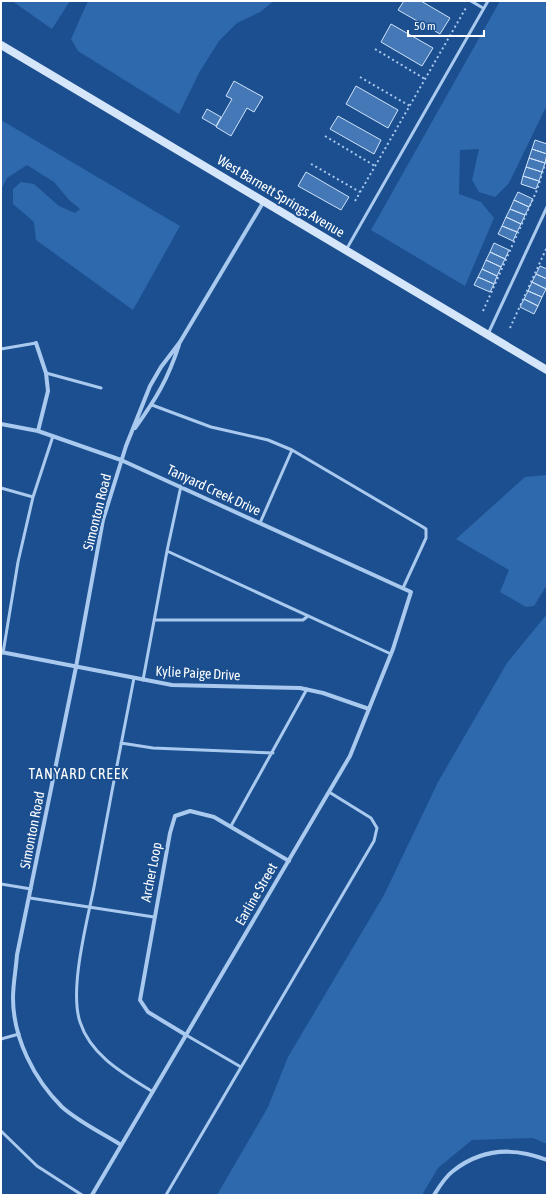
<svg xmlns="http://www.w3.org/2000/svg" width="548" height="1196" font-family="'Asap Condensed',sans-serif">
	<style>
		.green { fill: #2e69ad }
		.building { fill: #4478b7; stroke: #cfe3fa }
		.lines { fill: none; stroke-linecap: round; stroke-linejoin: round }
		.path { stroke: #a9c9ee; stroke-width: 2; stroke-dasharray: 2 3; stroke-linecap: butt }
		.lane { stroke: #a9c9ee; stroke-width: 3 }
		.street { stroke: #a9c9ee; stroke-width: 4 }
		.secondary { stroke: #d6e6fa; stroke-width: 8 }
		.labels { text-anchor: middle; stroke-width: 4; stroke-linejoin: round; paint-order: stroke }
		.street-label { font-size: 14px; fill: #fff; stroke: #1b4f8f }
		.neighbourhood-label { font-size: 15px; letter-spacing: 1px; fill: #fff; stroke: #1b4f8f }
	</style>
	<rect width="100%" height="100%" fill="#1b4f8f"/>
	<path class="green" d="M12 1H70L52 29Z
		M88 1H274L260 12 237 23 219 41 199 73 179 114 78 51 71 39Z
		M500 1H547V105L509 183 495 197 479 192 472 180 479 149 460 150 459 194 481 202 494 218 465 286 371 230Z
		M1 120 180 226 133 310 36 240 34 222 13 204V189L21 182 34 184 59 206 75 213 80 209 69 200 54 182 27 165 7 178 1 190Z
		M547 475V585L534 606 526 607 500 592 509 570 456 539 525 477Z
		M547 614V1144L533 1138 472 1140 438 1168 422 1195H217L268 1107 288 1057 384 895 438 782 507 663Z"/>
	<path class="building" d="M404 1H421L450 18 440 34 398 10Z
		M391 24 433 48 422 66 381 42Z
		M234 81 263 97 254 112 247 108 231 136 216 127 232 99 226 96Z
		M356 86 398 110 388 128 346 104Z
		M207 109 221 117 216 126 202 118Z
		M338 116 381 140 374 154 330 129Z
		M535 140 547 144V154L532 149Z
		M532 149 547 154 545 163 529 158Z
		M529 158 545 163 542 172 526 167Z
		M526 167 542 172 539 181 523 176Z
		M306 172 349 197 341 210 298 186Z
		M523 176 539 181 536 189 521 184Z
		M518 192 533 199 529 207 514 200Z
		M514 200 529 207 525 215 510 209Z
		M510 209 525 215 521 224 506 217Z
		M506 217 521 224 517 232 502 226Z
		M502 226 517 232 513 241 498 234Z
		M494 243 509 250 505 259 490 252Z
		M490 252 505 259 501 267 486 260Z
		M486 260 501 267 497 276 482 269Z
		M540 266 547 269V279L536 274Z
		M482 269 497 276 494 284 478 277Z
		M536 274 547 279 546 289 532 282Z
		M478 277 494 284 490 292 474 285Z
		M532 282 546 289 542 297 528 291Z
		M528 291 542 297 538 306 524 299Z
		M524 299 538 306 534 314 520 307Z"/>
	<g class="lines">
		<path class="path" d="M375 49 425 79
			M360 77 410 106
			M325 136 375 166
			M311 164 360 192
			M355 201 467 6
			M483 311 537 190 547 158
			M510 328 547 247"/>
		<path class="lane" d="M471 1 483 8
			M346 250 488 1
			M488 334 547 207
			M1 349 36 343
			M46 373 101 388
			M152 405 211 427 268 440 292 450 423 527 426 529V538L403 588
			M1 488 33 497
			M260 523 292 450
			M167 551 391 654
			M155 620H303L308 616
			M3 653 18 562 33 497 53 436
			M134 678C120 748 107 817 94 887 87 922 69 989 80 1022 91 1056 124 1074 153 1092
			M143 680 167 551 181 486
			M121 743 153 748 273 753
			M231 826 307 689
			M1 884 31 889
			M30 898 154 917
			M186 1035 241 1067
			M1 1039 19 1034
			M1 1131 37 1166 82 1195
			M166 1195 374 841 377 828 371 818 329 792"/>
		<path class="street" d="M36 343 46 373 48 391 38 431
			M1 424 38 431 121 460 411 592 393 649 350 756 92 1195
			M135 428C156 399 168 379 179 345
			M1 652 172 685 300 688 323 693 369 709
			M186 1035 148 1012 140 1000 170 833 175 816 190 811 214 817 289 861
			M121 1145C102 1133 79 1122 62 1107 34 1079 13 1038 13 998 13 984 16 969 17 955L76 667 103 520 126 446 150 386 161 367 180 342 264 201
			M434 1195C439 1187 445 1177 453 1171 482 1148 514 1147 547 1160"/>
		<path class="secondary" d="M1 45 547 370"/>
	</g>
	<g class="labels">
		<g class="street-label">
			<text transform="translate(281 196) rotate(31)" y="5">West Barnett Springs Avenue</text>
			<text transform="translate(214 490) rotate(25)" y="5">Tanyard Creek Drive</text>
			<text transform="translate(97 512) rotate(-76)" y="5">Simonton Road</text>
			<text transform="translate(198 673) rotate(3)" y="5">Kylie Paige Drive</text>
			<text transform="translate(32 830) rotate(-79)" y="5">Simonton Road</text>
			<text transform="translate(151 872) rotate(-79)" y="5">Archer Loop</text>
			<text transform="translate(256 894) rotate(-60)" y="5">Earline Street</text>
		</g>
		<g class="neighbourhood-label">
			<text x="79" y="779">TANYARD CREEK</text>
		</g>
	</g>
	<rect width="548" height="1196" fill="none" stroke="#ffffff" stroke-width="4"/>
	<path d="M408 30v6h76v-6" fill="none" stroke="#ffffff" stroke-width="2"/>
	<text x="414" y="30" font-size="12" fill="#ffffff" stroke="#1b4f8f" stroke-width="3" paint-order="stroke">50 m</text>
</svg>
